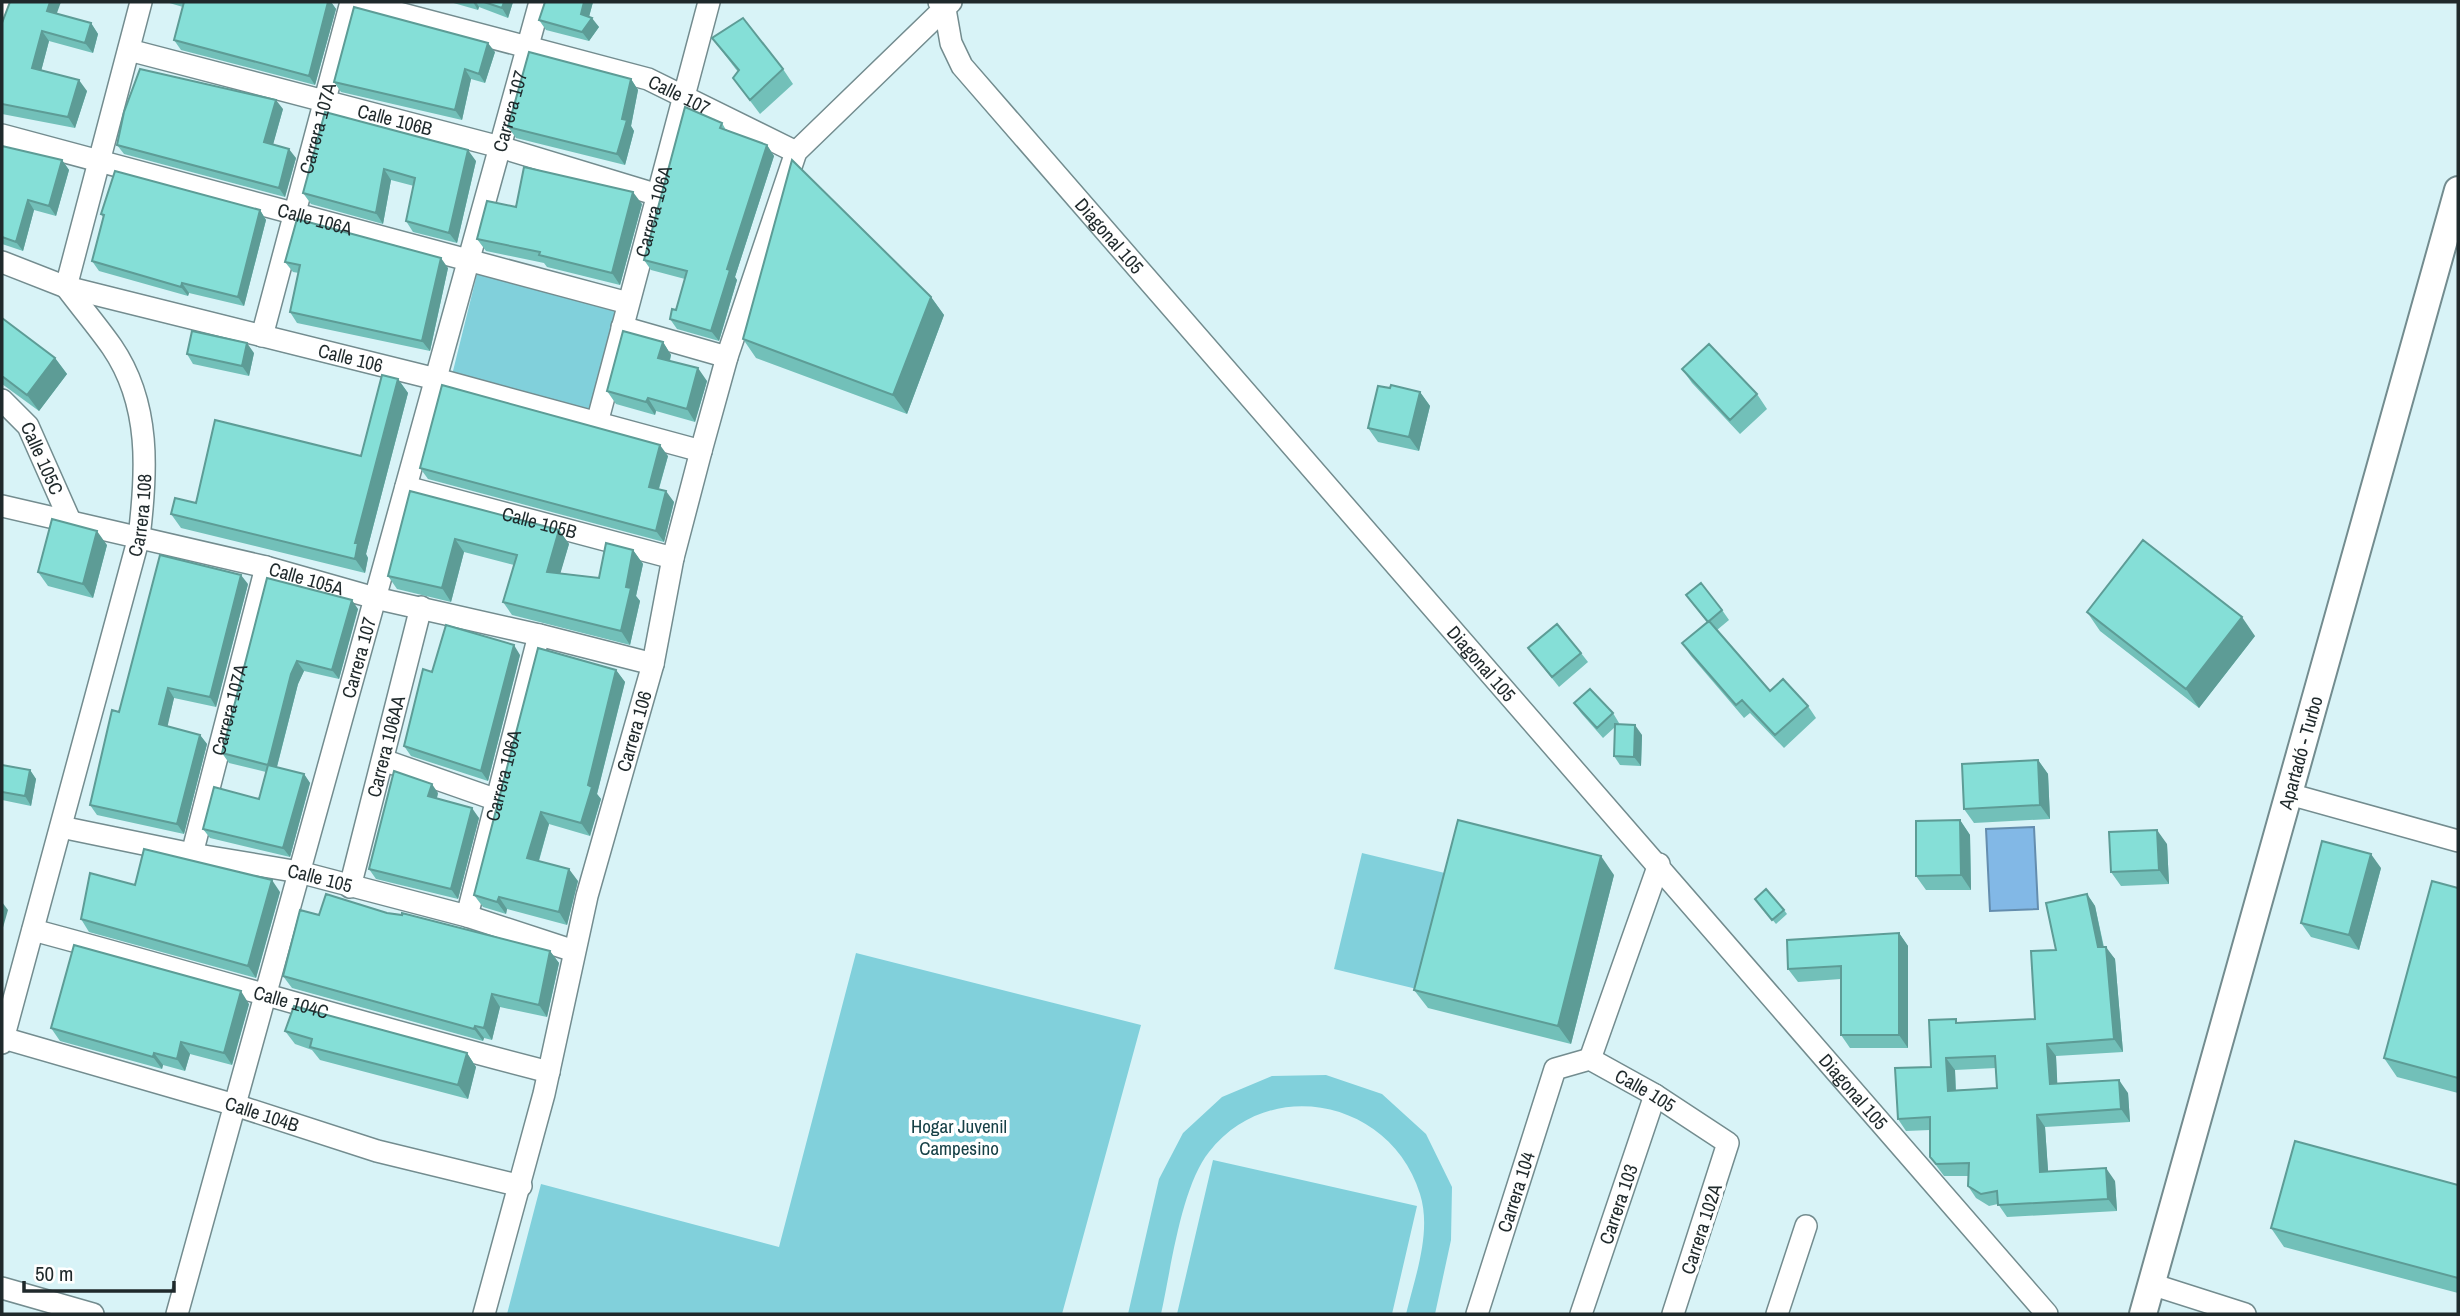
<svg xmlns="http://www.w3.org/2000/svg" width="2460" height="1316" font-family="'Archivo Narrow',sans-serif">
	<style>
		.green { fill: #81d0db }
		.water { fill: #82b8e6; stroke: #648dae; stroke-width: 2 }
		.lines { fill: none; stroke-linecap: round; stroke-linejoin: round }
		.minor-casing { stroke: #738c8f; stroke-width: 24 }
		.major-casing { stroke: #738c8f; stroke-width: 30 }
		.minor { stroke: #fff; stroke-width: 21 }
		.major { stroke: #fff; stroke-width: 26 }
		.wall { fill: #72c0b9; fill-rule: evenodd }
		.shaded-wall { fill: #5d9c96 }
		.building { fill: #85dfd7; stroke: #5d9c96; stroke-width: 2; fill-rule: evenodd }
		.labels { text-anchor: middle; stroke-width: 7; stroke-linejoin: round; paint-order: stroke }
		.street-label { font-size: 19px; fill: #1f292b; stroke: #fff }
		.park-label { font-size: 19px; fill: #164046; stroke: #fff }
	</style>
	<rect width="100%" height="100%" fill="#d8f3f7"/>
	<path class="green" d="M477 274 618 309 592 410 452 375Z
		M1362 853 1453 875 1425 991 1334 969Z
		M856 953 1141 1025 1062 1314H507L541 1184 779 1247Z
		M1326 1075 1382 1094 1426 1134 1452 1187 1451 1240 1435 1314H1406C1415 1277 1432 1232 1420 1194 1392 1101 1270 1074 1209 1152 1181 1187 1171 1269 1161 1314H1128L1159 1179 1183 1133 1222 1097 1272 1076Z
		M1213 1160 1417 1206 1392 1314H1177Z"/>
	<path class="water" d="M2034 827 2038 909 1990 911 1986 829Z"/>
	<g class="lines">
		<defs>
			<g id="minor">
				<path id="s1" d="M357 2 648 79 796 152"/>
				<path id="s2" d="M939 2 945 9 951 43 962 66 2047 1314"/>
				<path d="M2 23 8 2"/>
				<path id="s3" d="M129 50 500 147 658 195"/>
				<path id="s4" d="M2 135 628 303"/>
				<path id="s5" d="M2 262 66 287 436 379 701 451"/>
				<path d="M622 327 727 357"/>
				<path id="s6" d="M262 336 351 2"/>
				<path id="s7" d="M2 400 28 426 71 523"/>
				<path id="s8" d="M597 423 709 2"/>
				<path id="s9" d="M406 487 673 558"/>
				<path id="s10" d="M2 506 266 567 375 598 539 635 653 664"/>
				<path d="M383 760 497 800"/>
				<path d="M2289 794 2458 841"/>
				<path id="s11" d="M61 827 192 854 299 872 467 916 574 951"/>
				<path id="s12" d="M192 854 266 567"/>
				<path id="s13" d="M350 887 421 607"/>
				<path id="s14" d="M467 916 539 635"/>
				<path id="s15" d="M33 930C205 976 376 1028 549 1072"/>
				<path id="s16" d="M3 1038 235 1105 377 1151 521 1186"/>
				<path id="s17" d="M2 1043 139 537C147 472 151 404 112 347 98 327 81 307 66 287L141 2"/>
				<path d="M1590 1059 1659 864"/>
				<path d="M2151 1284 2245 1314"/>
				<path d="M2 1288 93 1314"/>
				<path id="s18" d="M177 1314 540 2"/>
				<path id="s19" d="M484 1314 544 1094 587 896 653 664 673 558 701 451 727 357 796 152 951 2"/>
				<path id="s20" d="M1477 1314 1555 1069 1590 1059 1655 1095 1728 1143 1673 1314"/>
				<path id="s21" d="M1581 1314 1655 1095"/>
				<path d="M1777 1314 1806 1226"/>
			</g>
			<g id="major">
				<path id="s22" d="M2143 1314 2458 190"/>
			</g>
		</defs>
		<use href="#minor" class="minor-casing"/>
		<use href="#major" class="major-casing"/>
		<use href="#minor" class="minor"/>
		<use href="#major" class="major"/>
	</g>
	<path class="wall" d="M166 2H331L336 9 315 85 181 50 174 40 183 7Z
		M450 2H513L508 18 479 7 478 10Z
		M545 2H593L589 17 599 27 589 41 546 30 539 20Z
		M57 14 91 23 98 34 93 53 49 41 41 71 87 91 75 128 2 114V23Z
		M712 38 783 69 793 84 760 114 733 78 738 72Z
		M495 52 485 83 471 79 462 120 341 92 334 82Z
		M631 79 638 90 631 126 634 131 625 165 516 138 508 127Z
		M283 109 273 144 296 158 285 197 124 154 117 145Z
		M325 112 476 161 457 243 413 232 406 221 414 186 391 180 383 224 311 204 303 193Z
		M722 123 726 130 767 145 774 156 735 277 737 280 719 341 677 329 670 319 676 310 685 279 651 270 644 260Z
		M2 146 62 160 69 170 56 216 34 210 23 251 2 244Z
		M642 204 620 285 547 267 544 263 486 251 477 239 516 207Z
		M260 210 266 220 244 306 189 293 188 296 99 271 92 261 103 217 101 214Z
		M285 262 448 268 430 351 297 323 290 312 299 273 293 272Z
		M931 297 944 315 907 414 756 358 743 339Z
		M2 318 55 358 67 374 39 411 2 384Z
		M663 342 671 355 670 361 707 381 695 422 656 411 655 415 616 404 607 391Z
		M254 353 249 376 193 364 187 354Z
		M1682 369 1757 394 1767 409 1740 434 1692 383Z
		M398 379 408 393 366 554 368 558 365 573 181 528 171 514 196 503 361 456Z
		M1390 388 1420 392 1430 406 1419 451 1378 442 1368 428Z
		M668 456 659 489 674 502 664 542 428 479 420 468Z
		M410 491 559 530 569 544 560 573 599 578 633 550 643 564 636 596 640 601 630 645 512 615 503 602 514 565 464 552 451 602 397 589 388 576Z
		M107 545 93 598 48 586 38 572Z
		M267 578 358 609 339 679 304 671 298 684 277 767 304 774 310 783 290 857 210 838 203 829 259 799 266 772 229 763 222 753Z
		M248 584 216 707 174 698 167 726 200 735 207 744 184 834 97 815 90 805 119 712Z
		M1686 595 1722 610 1729 620 1717 630 1770 691 1808 706 1816 718 1784 748 1750 713 1744 718 1691 656 1682 643 1707 622Z
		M2087 612 2255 636 2199 708 2100 631Z
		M1528 648 1581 653 1588 662 1559 687Z
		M520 655 488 781 411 756 404 746 432 672Z
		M616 670 625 682 597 794 601 799 590 836 549 824 539 861 578 881 567 925 507 909 506 914 483 907 474 895Z
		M1574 703 1613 713 1619 723 1618 725 1642 735 1641 766 1620 765 1614 756 1615 727 1603 738 1581 713Z
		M2038 760 2048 774 2050 819 1974 823 1964 809Z
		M2 765 30 770 36 779 31 806 2 800Z
		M438 793 437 798 479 818 458 899 376 879 369 869Z
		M1960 820 1970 835 1971 890H1926L1916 876Z
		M2167 844 2169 884 2121 886 2111 872Z
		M2381 868 2359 950 2311 937 2301 923Z
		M1614 875 1571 1044 1428 1008 1414 990Z
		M135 885 280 892 256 978 89 932 81 919Z
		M2458 888V1093L2397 1077 2384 1058Z
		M2087 894 2095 906 2104 947 2115 959 2123 1052 2056 1056 2057 1084 2128 1093 2130 1122 2045 1127 2048 1172 2115 1181 2117 1211 2007 1217 1998 1204 1989 1206 1976 1198 1968 1186V1176H1944L1930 1157V1130L1906 1131 1898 1119 1958 1023 2035 1019 2056 950ZM1996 1068 1997 1088 1956 1090 1955 1070Z
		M1755 899 1784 910 1787 914 1776 924Z
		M387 913 550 951 559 963 547 1017 500 1007 492 1040 484 1038 483 1041 292 988 283 976Z
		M1899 933 1908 946V1048H1850L1841 1035V979L1798 982 1788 969Z
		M249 1004 232 1065 190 1054 185 1071 163 1065 162 1069 60 1041 51 1028Z
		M285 1031 467 1053 476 1067 468 1099 320 1060 312 1050 295 1044Z
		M2458 1185V1293L2284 1247 2271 1228Z"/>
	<path class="shaded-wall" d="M50 2H61L54 21 47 11Z
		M328 2H331L336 9 315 85 309 76Z
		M473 2H476L479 7 478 10Z
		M504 2H513L508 18 502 8Z
		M584 2H593L587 24 581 14Z
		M592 18 599 27 589 41 582 32Z
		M91 23 98 34 93 53 85 43Z
		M42 31 49 41 39 79 32 68Z
		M488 43 495 52 485 83 479 74Z
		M465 69 471 79 462 120 455 110Z
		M631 79 638 90 631 126 634 131 625 165 617 154 622 119Z
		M79 80 87 91 75 128 68 117Z
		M276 100 283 109 271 152 264 142Z
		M767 145 774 156 735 277 737 280 719 341 711 331 727 269Z
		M289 149 296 158 285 197 279 188Z
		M468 150 476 161 457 243 449 233Z
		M62 160 69 170 56 216 49 206Z
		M384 169 391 180 383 224 376 213Z
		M633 192 642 204 620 285 612 273Z
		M28 200 34 210 23 251 16 242Z
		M260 210 266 220 244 306 238 297Z
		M441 258 448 268 430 351 422 341Z
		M182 283 189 293 188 296 181 287Z
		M931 297 944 315 907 414 893 395Z
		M663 342 671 355 667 370 658 358Z
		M247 343 254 353 249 376 242 366Z
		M55 358 67 374 39 411 27 395Z
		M698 368 707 381 695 422 687 409Z
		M398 379 408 393 366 554 368 558 365 573 355 559V543Z
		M1420 392 1430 406 1419 451 1409 437Z
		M648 398 656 411 655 415 646 402Z
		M660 445 668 456 656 498 649 487Z
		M666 491 674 502 664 542 656 531Z
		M559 530 569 544 557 585 547 572Z
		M97 531 107 545 93 598 83 584Z
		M455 539 464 552 451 602 442 588Z
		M633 550 643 564 636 596 640 601 630 645 621 631 626 587Z
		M241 575 248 584 216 707 210 697Z
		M352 600 358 609 339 679 332 670Z
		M2242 617 2255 636 2199 708 2186 689Z
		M514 645 520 655 488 781 481 771Z
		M297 661 304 671 298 684 275 774 268 765 291 674Z
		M616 670 625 682 597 794 601 799 590 836 581 823 588 785Z
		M168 688 174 698 166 733 159 724Z
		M1635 725 1642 735 1641 766 1634 757Z
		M200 735 207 744 184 834 177 824Z
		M2038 760 2048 774 2050 819 2040 805Z
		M30 770 36 779 31 806 25 796Z
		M304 774 310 783 290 857 283 848Z
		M432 784 438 793 435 805 428 796Z
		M472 808 479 818 458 899 451 889Z
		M541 812 549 824 536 870 527 858Z
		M1960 820 1970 835 1971 890 1961 875Z
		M2157 830 2167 844 2169 884 2159 870Z
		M2371 854 2381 868 2359 950 2349 935Z
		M1601 856 1614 875 1571 1044 1558 1026Z
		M569 869 578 881 567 925 559 912Z
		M272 880 280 892 256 978 248 966Z
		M2087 894 2095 906 2106 960 2098 947Z
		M499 897 507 909 506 914 497 902Z
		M2 902 8 910 2 931Z
		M1899 933 1908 946V1048L1899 1035Z
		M2106 947 2115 959 2123 1052 2114 1039Z
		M550 951 559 963 547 1017 539 1005Z
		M241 991 249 1004 232 1065 224 1053Z
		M492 994 500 1007 492 1040 484 1028Z
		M475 1026 484 1038 483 1041 474 1029Z
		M181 1042 190 1054 185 1071 177 1059Z
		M2047 1044 2056 1056 2058 1097 2050 1084Z
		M154 1053 163 1065 162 1069 153 1057Z
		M467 1053 476 1067 468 1099 458 1085Z
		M1946 1058 1955 1070 1956 1103 1948 1091Z
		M2119 1080 2128 1093 2130 1122 2121 1109Z
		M2037 1115 2045 1127 2049 1184 2040 1172Z
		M2106 1168 2115 1181 2117 1211 2108 1199Z"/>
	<path class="building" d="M10 2H50L47 11 91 23 85 43 42 31 32 68 79 80 68 117 2 104V23Z
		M184 2H328L309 76 174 40Z
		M484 2H504L502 8Z
		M545 2H584L581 14 592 18 582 32 539 20Z
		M354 7 488 43 479 74 465 69 455 110 334 82Z
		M743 18 783 69 750 100 733 78 739 70 712 38Z
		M529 52 631 79 622 119 627 120 617 154 508 127Z
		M140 69 276 100 264 142 289 149 279 188 117 145 124 112Z
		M685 107 722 123 720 128 767 145 727 269 730 270 711 331 670 319 672 309 676 310 687 271 644 260Z
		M325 112 468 150 449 233 406 221 415 178 384 169 376 213 303 193Z
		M2 146 62 160 49 206 28 200 16 242 2 237Z
		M792 160 931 297 893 395 743 339Z
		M524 167 633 192 612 273 539 255 540 252 477 239 487 201 516 207Z
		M115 171 260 210 238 297 182 283 181 287 92 261 104 215 101 214Z
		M297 219 441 258 422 341 290 312 300 265 285 262Z
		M2 318 55 358 27 395 2 376Z
		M192 331 247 343 242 366 187 354Z
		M623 331 663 342 658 358 698 368 687 409 648 398 646 402 607 391Z
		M1709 344 1757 394 1730 420 1682 369Z
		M382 375 398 379 355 543H358L355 559 171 514 175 498 196 503 215 420 361 456Z
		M442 385 660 445 649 487 666 491 656 531 420 468Z
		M1391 385 1420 392 1409 437 1368 428 1378 386 1390 388Z
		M410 491 559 530 547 572 599 578 606 543 633 550 626 587 631 588 621 631 503 602 517 555 455 539 442 588 388 576Z
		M52 519 97 531 83 584 38 572Z
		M2143 540 2242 617 2186 689 2087 612Z
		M160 555 241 575 210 697 168 688 159 724 200 735 177 824 90 805 112 710 119 712Z
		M267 578 352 600 332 670 297 661 291 674 268 765 222 753Z
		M1701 583 1722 610 1708 622 1686 595Z
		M1709 621 1770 691 1783 679 1808 706 1775 735 1742 700 1736 705 1682 643Z
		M1557 624 1581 653 1552 677 1528 648Z
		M446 625 514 645 481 771 404 746 423 669 432 672Z
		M538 648 616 670 588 785 592 787 581 823 541 812 527 858 569 869 559 912 499 897 497 902 474 895Z
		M1590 689 1613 713 1597 728 1574 703Z
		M1615 724 1635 725 1634 757 1614 756Z
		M2038 760 2040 805 1964 809 1962 764Z
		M2 765 30 770 25 796 2 792Z
		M268 765 304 774 283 848 203 829 214 787 259 799Z
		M394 771 432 784 428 796 472 808 451 889 369 869Z
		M1458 820 1601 856 1558 1026 1414 990Z
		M1960 820 1961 875 1916 876V821Z
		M2157 830 2159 870 2111 872 2109 832Z
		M2322 841 2371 854 2349 935 2301 923Z
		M144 849 272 880 248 966 81 919 90 873 135 885Z
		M2432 881 2458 888V1078L2384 1058Z
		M1766 889 1784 910 1772 920 1755 899Z
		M326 894 387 913 402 915V913L550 951 539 1005 492 994 484 1028 475 1026 474 1029 283 976 300 910 319 915Z
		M2087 894 2098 947H2106L2114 1039 2047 1044 2050 1084 2119 1080 2121 1109 2037 1115 2040 1172 2106 1168 2108 1199 1998 1205 1997 1191 1981 1194 1968 1186 1969 1163 1936 1164 1930 1157V1117L1898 1119 1895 1068 1931 1067 1929 1020 1956 1019V1023L2035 1019 2031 951 2056 950 2046 903ZM1995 1056 1997 1088 1948 1091 1946 1058Z
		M1899 933V1035H1841V966L1788 969 1787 940Z
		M74 945 241 991 224 1053 181 1042 177 1059 154 1053 153 1057 51 1028Z
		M294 1006 467 1053 458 1085 310 1047 312 1039 285 1031Z
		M2295 1141 2458 1185V1278L2271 1228Z"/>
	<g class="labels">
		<g class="street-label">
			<text dy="7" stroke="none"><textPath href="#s1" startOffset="336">Calle 107</textPath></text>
			<text dy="7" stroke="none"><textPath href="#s18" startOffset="1248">Carrera 107</textPath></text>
			<text dy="7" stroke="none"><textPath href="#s3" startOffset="275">Calle 106B</textPath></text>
			<text dy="7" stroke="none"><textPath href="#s6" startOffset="215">Carrera 107A</textPath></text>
			<text dy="7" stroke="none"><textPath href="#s8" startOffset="219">Carrera 106A</textPath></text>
			<text dy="7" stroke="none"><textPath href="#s4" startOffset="324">Calle 106A</textPath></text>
			<text dy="7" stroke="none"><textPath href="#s2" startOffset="294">Diagonal 105</textPath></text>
			<text dy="7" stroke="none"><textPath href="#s5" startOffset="362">Calle 106</textPath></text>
			<text dy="7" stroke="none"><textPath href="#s7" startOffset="72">Calle 105C</textPath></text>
			<text dy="7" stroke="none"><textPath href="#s17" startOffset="546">Carrera 108</textPath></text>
			<text dy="7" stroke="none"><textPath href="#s9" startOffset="138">Calle 105B</textPath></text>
			<text dy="7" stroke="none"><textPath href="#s10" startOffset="313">Calle 105A</textPath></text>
			<text dy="7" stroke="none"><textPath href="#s18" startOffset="681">Carrera 107</textPath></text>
			<text dy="7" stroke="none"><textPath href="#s2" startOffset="861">Diagonal 105</textPath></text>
			<text dy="7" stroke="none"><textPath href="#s12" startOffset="149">Carrera 107A</textPath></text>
			<text dy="7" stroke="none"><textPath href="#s19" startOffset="602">Carrera 106</textPath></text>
			<text dy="7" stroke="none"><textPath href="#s13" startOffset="145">Carrera 106AA</textPath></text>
			<text dy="7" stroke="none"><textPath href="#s22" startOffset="583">Apartadó - Turbo</textPath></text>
			<text dy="7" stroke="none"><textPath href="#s14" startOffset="145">Carrera 106A</textPath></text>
			<text dy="7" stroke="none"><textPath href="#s11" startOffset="264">Calle 105</textPath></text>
			<text dy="7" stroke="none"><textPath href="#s15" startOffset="268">Calle 104C</textPath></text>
			<text dy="7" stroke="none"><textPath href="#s20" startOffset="357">Calle 105</textPath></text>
			<text dy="7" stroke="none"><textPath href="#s2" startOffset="1428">Diagonal 105</textPath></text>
			<text dy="7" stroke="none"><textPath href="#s16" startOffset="270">Calle 104B</textPath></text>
			<text dy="7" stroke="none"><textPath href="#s20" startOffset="128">Carrera 104</textPath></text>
			<text dy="7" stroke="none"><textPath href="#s21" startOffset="116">Carrera 103</textPath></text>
			<text transform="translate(1701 1229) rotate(-72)" y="7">Carrera 102A</text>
		</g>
		<g class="park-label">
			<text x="959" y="1133">Hogar Juvenil<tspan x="959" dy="22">Campesino</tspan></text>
		</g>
	</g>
	<rect width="2460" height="1316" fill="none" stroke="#1f292b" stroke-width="7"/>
	<path d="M24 1281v10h150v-10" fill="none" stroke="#1f292b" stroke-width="3.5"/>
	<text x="35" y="1281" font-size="21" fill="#1f292b" stroke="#ffffff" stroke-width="5" paint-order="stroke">50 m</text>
</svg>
